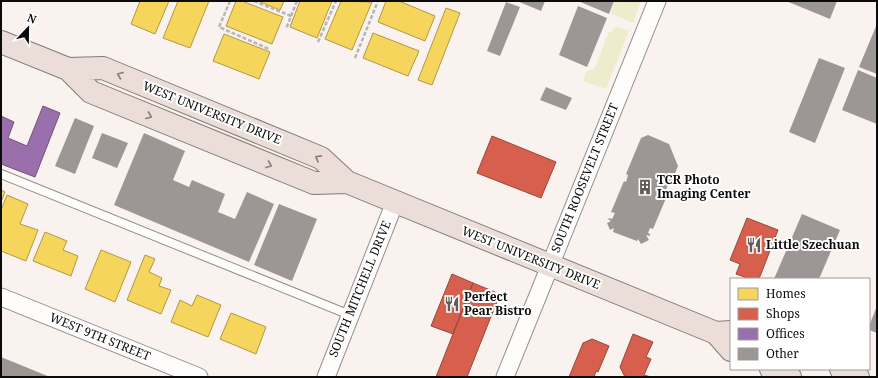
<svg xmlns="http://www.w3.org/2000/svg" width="878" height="378" font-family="'Noto Serif',serif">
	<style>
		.green { fill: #efecce }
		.homes { fill: #f6d55c; stroke: #b09844 }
		.shops { fill: #d6604d; stroke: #994639 }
		.offices { fill: #9970ab; stroke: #6e527b }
		.building { fill: #9c9795 }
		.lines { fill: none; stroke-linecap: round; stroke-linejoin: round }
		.lane-casing { stroke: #938f8d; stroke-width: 10 }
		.street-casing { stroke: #938f8d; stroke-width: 19 }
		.primary-casing { stroke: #807c7a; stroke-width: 24 }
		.path { stroke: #b7b6b5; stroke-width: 2.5; stroke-dasharray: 4 2; stroke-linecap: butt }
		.lane { stroke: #fefdfc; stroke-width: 8 }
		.street { stroke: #fefdfc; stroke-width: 17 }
		.primary { stroke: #ebddd7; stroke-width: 22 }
		.oneway { stroke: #867e7b }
		.labels { text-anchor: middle; stroke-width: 4; stroke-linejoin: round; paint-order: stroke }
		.street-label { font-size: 12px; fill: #0b0b0b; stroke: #fff }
		.poi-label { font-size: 12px; font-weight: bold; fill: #0b0b0b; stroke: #fff; text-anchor: start }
	</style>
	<rect width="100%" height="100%" fill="#faf2ee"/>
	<path class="green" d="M615 1H641L633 23 612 14 611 11Z
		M616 26 629 31 606 89 583 81 586 72 595 68 609 32H612Z"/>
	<path class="homes" d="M140 1H169L155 34 131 24Z
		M178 1H209L190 48 163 38Z
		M236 1H242L283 17 272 44 226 26Z
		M258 1H284L280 10Z
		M300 1H332L317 38 290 27Z
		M341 1 372 2 352 50 325 39Z
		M386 1H399L435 16 425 41 378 22Z
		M446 8 460 13 432 85 418 80Z
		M373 33 419 51 408 76 363 58Z
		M224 34 270 52 259 79 213 61Z
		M1 190 5 192 1 202Z
		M7 195 28 204 20 224 38 230 26 261 1 251V210Z
		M45 232 67 241 63 250 78 256 71 276 33 261Z
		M101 250 131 262 115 302 85 289Z
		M145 255 155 259 149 272 162 278 159 286 171 290 161 314 127 300Z
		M197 295 221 305 208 337 171 322 180 300 192 306Z
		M231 313 266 327 256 354 220 339Z"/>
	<path class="shops" d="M492 136 556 162 541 198 477 173Z
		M747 218 778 230 759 279H750L736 274 740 264 730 260Z
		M452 274 473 283 453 334 431 326Z
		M473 283 495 292 498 299 467 377H436Z
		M633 334 653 342 646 357 651 359 644 375 651 377H625L620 367Z
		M592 339 609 346 598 372 596 371 594 377H569L583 343Z"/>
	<path class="offices" d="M43 106 60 113 35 177 1 164V116L14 122 8 138 27 146Z"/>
	<path class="building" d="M517 1H545L541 11Z
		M578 1H614L609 14Z
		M786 1H837L830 19Z
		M506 2 520 7 500 56 487 51Z
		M578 6 607 18 587 67 559 55Z
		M877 24V74L859 67Z
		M819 58 845 68 815 143 789 132Z
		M858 70 877 78V124L842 110Z
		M546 87 572 98 566 110 540 100Z
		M75 118 94 126 75 174 55 166Z
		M102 133 128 143 117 168 92 158Z
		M144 133 185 151 173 180 189 187 192 180 225 194 218 212 235 219 247 192 274 204 249 262 114 205Z
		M648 135 669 144 678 166 671 183 669 182 666 190 669 191 653 229 650 228 648 233 650 234V236L646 235 649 240 641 244 638 239 637 241 613 232 614 228 610 230 607 223 611 221 608 219 609 218 612 219 615 213 611 212 624 181 626 182 628 175 626 174 641 138Z
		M279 204 317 219 292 281 254 265Z
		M802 214 840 230 819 279H774Z
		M877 306V333L869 330V326Z
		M1 357 50 377H1Z"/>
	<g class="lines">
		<defs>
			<path id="lane" d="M1 174 350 315"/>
			<path id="street" d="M1 297 199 377
				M326 377 395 202
				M505 377 657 1"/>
			<path id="primary" d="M1 42 68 69 91 92 314 183 347 182
				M68 69 103 68 321 158 347 182 716 333 731 332
				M716 333 731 350
				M771 369 790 377
				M841 369 858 377"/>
		</defs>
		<use href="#lane" class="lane-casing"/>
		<use href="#street" class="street-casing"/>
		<use href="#primary" class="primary-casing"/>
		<path class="path" d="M230 1 219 27 269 49
			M254 1 291 16 286 29
			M446 1H447
			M291 16 297 1
			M318 42 336 1
			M355 58 378 1"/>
		<use href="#lane" class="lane"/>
		<use href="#street" class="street"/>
		<use href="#primary" class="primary"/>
	</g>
	<defs><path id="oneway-chevron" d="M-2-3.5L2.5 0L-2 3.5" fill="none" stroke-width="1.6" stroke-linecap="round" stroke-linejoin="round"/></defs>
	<g class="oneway">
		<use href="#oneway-chevron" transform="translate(120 75) rotate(-158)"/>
		<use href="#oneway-chevron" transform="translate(149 116) rotate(22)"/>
		<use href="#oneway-chevron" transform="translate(318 158) rotate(-152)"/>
		<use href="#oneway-chevron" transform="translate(269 165) rotate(22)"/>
	</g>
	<defs>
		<symbol id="building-bare" viewBox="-9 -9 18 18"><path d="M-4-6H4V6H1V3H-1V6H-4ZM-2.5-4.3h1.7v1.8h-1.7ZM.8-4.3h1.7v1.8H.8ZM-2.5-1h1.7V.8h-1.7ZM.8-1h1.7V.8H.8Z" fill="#5f5c5a" stroke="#fff" stroke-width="2.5" paint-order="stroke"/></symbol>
		<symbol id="restaurant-bare" viewBox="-9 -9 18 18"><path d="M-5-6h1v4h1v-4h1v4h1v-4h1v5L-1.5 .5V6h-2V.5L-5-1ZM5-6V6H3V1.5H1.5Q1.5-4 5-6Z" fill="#5f5c5a" stroke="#fff" stroke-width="2.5" paint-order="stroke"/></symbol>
	</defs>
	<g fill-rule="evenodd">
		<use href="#building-bare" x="634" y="176" width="22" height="22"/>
		<use href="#restaurant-bare" x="743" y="234" width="22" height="22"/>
		<use href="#restaurant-bare" x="441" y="293" width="22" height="22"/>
	</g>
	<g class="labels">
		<g class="street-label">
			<text transform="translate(212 113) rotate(22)" y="4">WEST UNIVERSITY DRIVE</text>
			<text transform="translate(585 178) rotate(-68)" y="4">SOUTH ROOSEVELT STREET</text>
			<text transform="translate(531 258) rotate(22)" y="4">WEST UNIVERSITY DRIVE</text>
			<text transform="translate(360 289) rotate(-68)" y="4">SOUTH MITCHELL DRIVE</text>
			<text transform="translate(100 337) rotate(22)" y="4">WEST 9TH STREET</text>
		</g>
		<g class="poi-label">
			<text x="657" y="184">TCR Photo<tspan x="657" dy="14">Imaging Center</tspan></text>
			<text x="766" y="249">Little Szechuan</text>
			<text x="464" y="301">Perfect<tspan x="464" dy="14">Pear Bistro</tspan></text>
		</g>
	</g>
	<rect width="878" height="378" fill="none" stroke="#0b0b0b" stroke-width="4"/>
	<rect x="730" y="278" width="140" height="92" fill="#ffffff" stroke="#9d9d9d"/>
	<rect x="738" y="288" width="20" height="12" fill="#f6d55c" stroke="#9d9d9d"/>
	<text x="766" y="298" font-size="12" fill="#0b0b0b">Homes</text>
	<rect x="738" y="308" width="20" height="12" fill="#d6604d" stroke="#9d9d9d"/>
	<text x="766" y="318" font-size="12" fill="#0b0b0b">Shops</text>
	<rect x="738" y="328" width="20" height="12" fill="#9970ab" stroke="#9d9d9d"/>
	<text x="766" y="338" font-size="12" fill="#0b0b0b">Offices</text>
	<rect x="738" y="348" width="20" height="12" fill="#9c9795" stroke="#9d9d9d"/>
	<text x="766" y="358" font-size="12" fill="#0b0b0b">Other</text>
	<g transform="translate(28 28) rotate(22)" stroke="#ffffff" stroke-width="3" paint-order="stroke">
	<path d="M0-3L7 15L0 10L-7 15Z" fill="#0b0b0b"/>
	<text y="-6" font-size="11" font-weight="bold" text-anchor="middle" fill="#0b0b0b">N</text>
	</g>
</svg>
